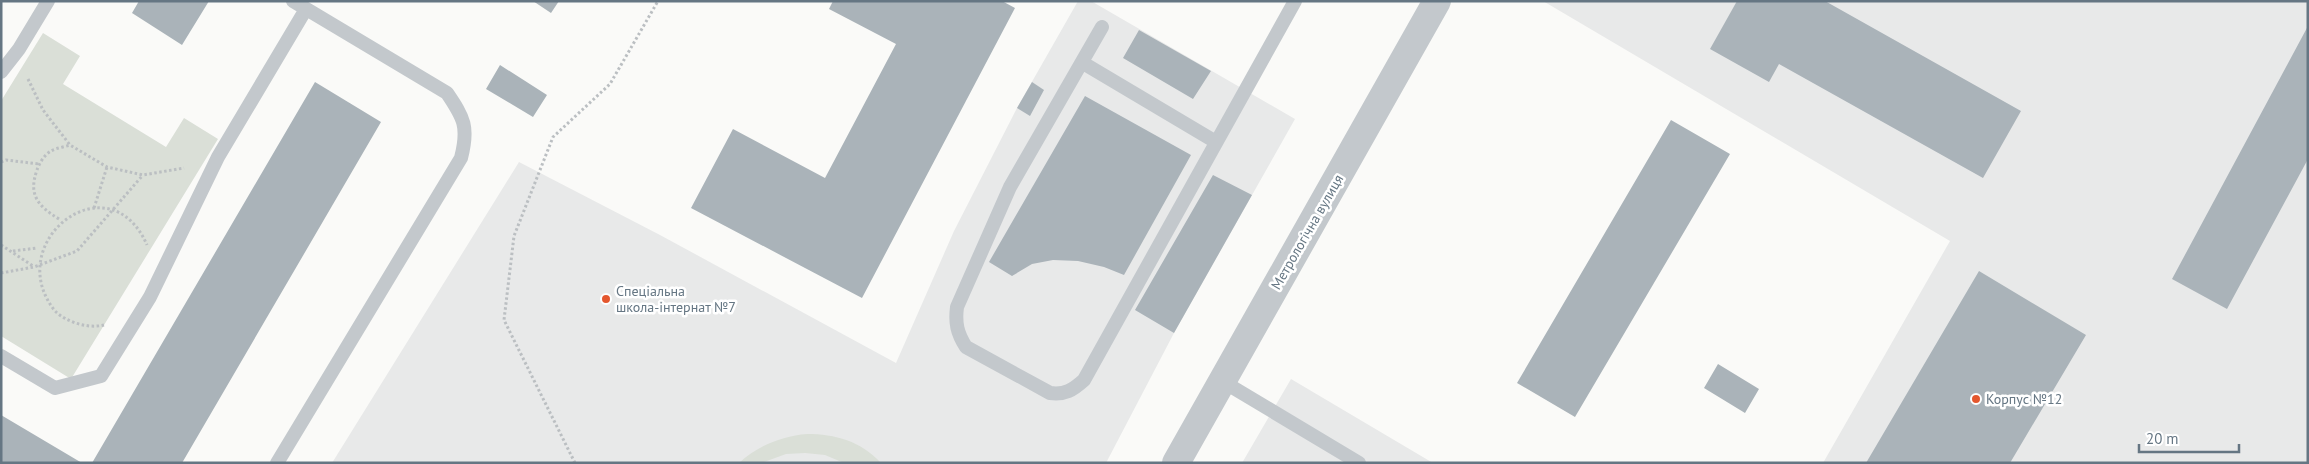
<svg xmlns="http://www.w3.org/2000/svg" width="2309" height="464" font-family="'PT Sans',sans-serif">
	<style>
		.built { fill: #e8e9e9 }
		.green { fill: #dadfd7 }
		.building { fill: #aab3b9 }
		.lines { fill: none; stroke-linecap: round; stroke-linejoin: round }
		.path { stroke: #bbbfc2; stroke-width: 3; stroke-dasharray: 2.5 2.5; stroke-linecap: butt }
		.service { stroke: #c3c8cc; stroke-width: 14 }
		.tertiary { stroke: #c3c8cc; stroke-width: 28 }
		.poi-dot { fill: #e4572e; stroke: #fff; stroke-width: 2 }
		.labels { text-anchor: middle; stroke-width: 5; stroke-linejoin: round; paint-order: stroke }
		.street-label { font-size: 14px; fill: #657683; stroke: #fff }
		.poi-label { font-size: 14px; fill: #657683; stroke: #fff; text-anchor: start }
	</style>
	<rect width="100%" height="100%" fill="#fafaf8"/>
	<path class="built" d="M1078 1H1091L1295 119 1174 333 1106 463H332L519 162 660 235 896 363 954 231 1017 108Z
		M1543 1H2308V463H1823L1950 241Z
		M1291 379 1433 463H1242Z"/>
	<path class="green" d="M43 33 80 56 63 84 166 147 184 118 218 139 71 379 1 336V101Z
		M807 434C835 434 861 441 881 463H844L825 455 805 453 786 454 761 463H739C757 446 782 436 807 434Z"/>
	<path class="building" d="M139 1H209L182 45 132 13Z
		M533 1H559L551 13Z
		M833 1H1002L1015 8 862 298 691 208 733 129 825 178 896 44 829 9Z
		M1737 1H1825L2021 111 1983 178 1779 64 1769 82 1710 49Z
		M2308 26V159L2227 309 2172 279Z
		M1139 30 1211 71 1193 99 1123 58Z
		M500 65 547 95 533 117 486 89Z
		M315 82 381 122 182 463H92Z
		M1032 82 1044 90 1030 116 1017 108Z
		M1085 96 1191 155 1124 275 1104 267 1078 261 1053 260 1032 264 1012 276 989 262Z
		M1671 120 1730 154 1575 417 1517 383Z
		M1213 175 1252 195 1174 333 1135 310Z
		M1979 271 2086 335 2010 463H1866Z
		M1718 364 1759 389 1745 413 1704 388Z
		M1 415 82 463H1Z"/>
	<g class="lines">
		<path class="path" d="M28 79 43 110 70 145 107 167 143 175 184 168
			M1 162 6 160 39 164
			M94 208 107 167
			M59 219C38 206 28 195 37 170 39 164 44 155 51 151 56 148 64 147 70 145
			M1 245 33 266
			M13 251 37 248
			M1 273 34 267 77 251 143 175
			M104 325C88 329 66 322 55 311 0 242 109 158 147 245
			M575 463 504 320 514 236 553 137 610 84 658 1"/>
		<path class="service" d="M1102 27 1010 187 957 307C955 323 957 333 966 347L1050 393C1065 395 1073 390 1084 380L1295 1
			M1083 63 1216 142
			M1 72 19 49 48 1
			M1 356 55 388 101 376 150 297 218 157 306 9
			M1222 381 1359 463
			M277 463 461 158C469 127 464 118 447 93L293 1"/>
		<path class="tertiary" d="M1176 463 1437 1"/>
	</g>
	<g class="poi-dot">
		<circle cx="606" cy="299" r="5"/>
		<circle cx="1976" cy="399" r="5"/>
	</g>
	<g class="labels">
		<g class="street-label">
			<text transform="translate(1307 232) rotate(-60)" y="5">Метрологічна вулиця</text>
		</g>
		<g class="poi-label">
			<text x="616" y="296">Спеціальна<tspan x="616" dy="16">школа-інтернат №7</tspan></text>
			<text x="1986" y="404">Корпус №12</text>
		</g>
	</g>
	<rect width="2309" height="464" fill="none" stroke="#657683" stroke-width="5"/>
	<path d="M2139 444v8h100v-8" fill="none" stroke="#657683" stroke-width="2.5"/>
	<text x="2146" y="444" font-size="15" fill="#657683" stroke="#ffffff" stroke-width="4" paint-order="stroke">20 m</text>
</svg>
